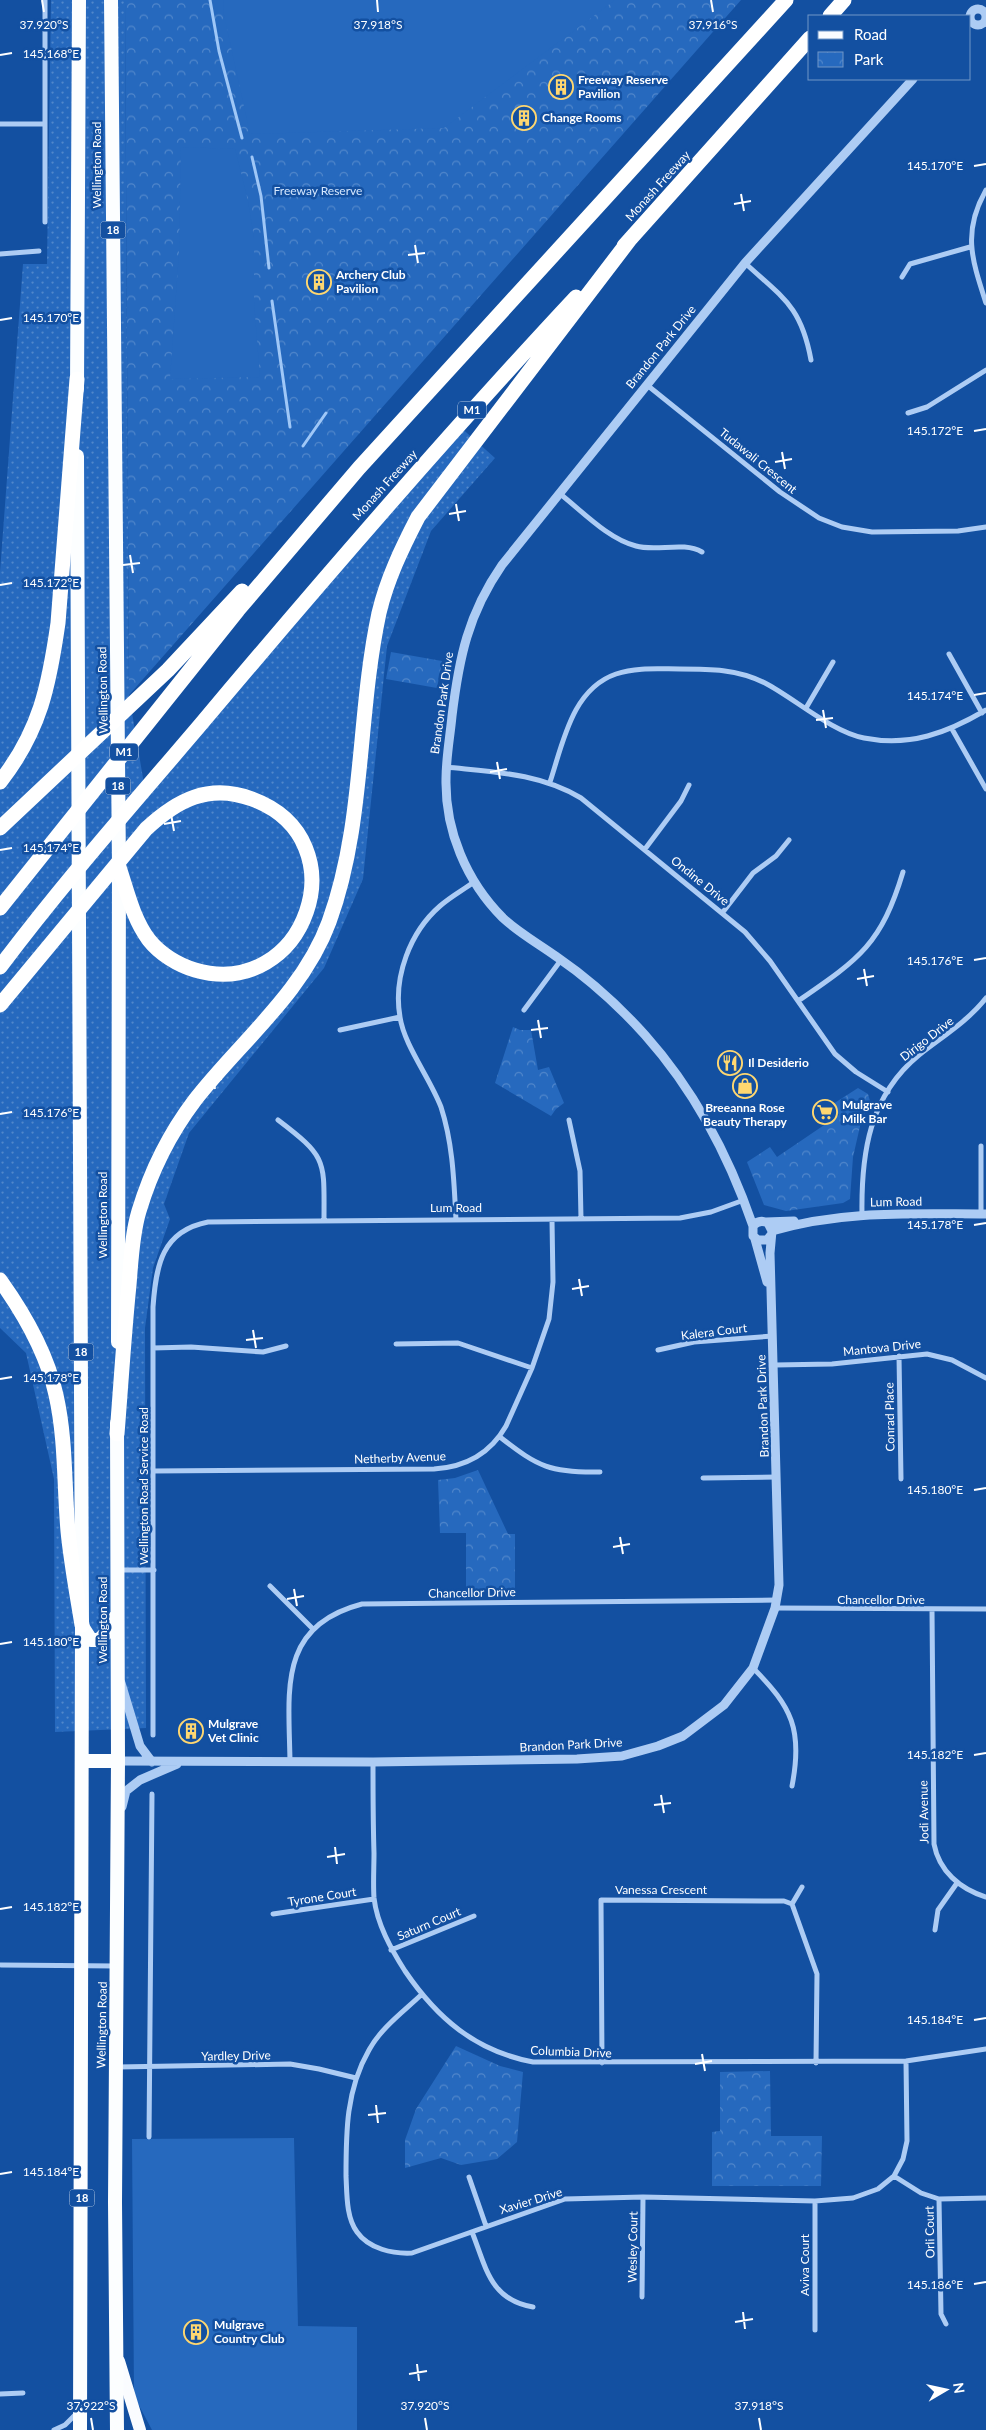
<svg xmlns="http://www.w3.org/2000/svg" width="986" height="2430" font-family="Lato,sans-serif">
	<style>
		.grass { fill: url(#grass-dots) }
		.park { fill: url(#park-crowns) }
		.pitch { fill: #2669be }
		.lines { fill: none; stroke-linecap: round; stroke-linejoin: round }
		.stream { stroke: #9fc7f7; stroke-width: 3 }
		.minor { stroke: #adccf4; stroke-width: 5 }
		.tertiary { stroke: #adccf4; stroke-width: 9 }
		.primary { stroke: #fafcff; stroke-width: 12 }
		.trunk { stroke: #fcfeff; stroke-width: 14 }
		.motorway { stroke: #fff; stroke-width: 15 }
		.ticks { fill: none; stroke: #fff; stroke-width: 2 }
		.labels { text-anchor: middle; stroke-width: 5; stroke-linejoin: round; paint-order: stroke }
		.shield { fill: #1350a1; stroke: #b8cae3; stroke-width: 1 }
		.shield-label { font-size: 11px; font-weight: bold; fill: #fff }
		.poi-label { font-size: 12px; font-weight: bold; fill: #fff; stroke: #1350a1; text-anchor: start }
		.street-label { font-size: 12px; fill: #fff; stroke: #1350a1 }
		.park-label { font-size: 12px; fill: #d5e7fe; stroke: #1350a1 }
		.ticks-label { font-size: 12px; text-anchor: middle; fill: #fff; stroke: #1350a1; stroke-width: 5; stroke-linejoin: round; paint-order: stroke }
	</style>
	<defs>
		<pattern id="grass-dots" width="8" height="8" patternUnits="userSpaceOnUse" patternTransform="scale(1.25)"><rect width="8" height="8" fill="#2669be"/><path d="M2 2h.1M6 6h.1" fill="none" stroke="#5187cb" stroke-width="1.8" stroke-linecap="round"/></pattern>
		<pattern id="park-crowns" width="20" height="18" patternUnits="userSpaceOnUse" patternTransform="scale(1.25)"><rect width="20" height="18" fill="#2669be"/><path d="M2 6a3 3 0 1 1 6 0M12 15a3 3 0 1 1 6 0" fill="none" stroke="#5187cb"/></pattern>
	</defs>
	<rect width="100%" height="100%" fill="#1350a1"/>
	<path class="grass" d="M51 0H125L129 695 145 790 458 425 495 458 431 531 387 646 363 879 324 968 189 1133 164 1204 170 1219 153 1268 145 1328 146 1728 55 1732 54 1479 26 1353 0 1328V572L23 264H47Z"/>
	<path class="park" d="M125 0H741L129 695Z
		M391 652 442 661 437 688 386 679Z
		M513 1027 520 1030H531L538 1070 549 1067 564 1103 556 1109 551 1116 495 1083Z
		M858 1088 868 1094 870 1101 861 1122 853 1157 850 1199 843 1203 786 1211 764 1205 747 1162 770 1147 777 1157 839 1115 833 1104Z
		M478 1470 508 1534H515V1591H466V1533H440L438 1480 455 1478Z
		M456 2046 500 2066 523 2072 517 2142 497 2159 461 2165 441 2158 405 2168V2140L416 2109Z
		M770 2071 771 2136H822L821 2186H712V2132L720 2131V2072Z"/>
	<path class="pitch" d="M223 0H615L444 128 250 134 224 15Z
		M181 147 235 149 248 201 254 238V302L260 377 170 379 179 253Z
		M294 2138 298 2326 357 2327V2430H152L134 2396 132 2139Z"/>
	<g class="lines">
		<path class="stream" d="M210 0 219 51 242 138
			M252 157 261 196 269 268
			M272 301 290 427
			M303 446 326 413"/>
		<path class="minor" d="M45 0V222
			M984 22 986 24
			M0 124H45
			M986 190C962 232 972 260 986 303
			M0 254 39 251
			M745 263C783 298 801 306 811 360
			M902 277 910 264 970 247
			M647 385 780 492 819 518 842 527 872 532 958 531 986 527
			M908 413 927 407 986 370
			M559 493C582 511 608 539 636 546 657 552 683 541 702 552
			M949 654 982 713
			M806 708 833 662
			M952 729 986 789
			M446 767C493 772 539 773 581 798L745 932 770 961 835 1054 856 1072 888 1092
			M550 782C563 743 572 689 616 674 636 667 659 669 680 669 710 669 737 669 765 683 794 698 832 732 864 738 910 747 947 733 986 710
			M645 849 681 801 689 785
			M723 912 753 873 776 856 789 840
			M798 1001C859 959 881 945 903 872
			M524 1010 561 960
			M340 1030 400 1017
			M278 1120C328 1158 324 1160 324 1221
			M569 1120 580 1171 581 1219
			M981 1146V1214
			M862 1215C861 1154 869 1096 919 1055 943 1036 967 1022 986 998
			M456 1220C454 1182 453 1144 441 1107 430 1078 404 1045 400 1017 393 977 410 932 440 906 450 897 463 890 474 882
			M396 1344 458 1343 532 1368
			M153 1348 191 1347 263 1352 286 1346
			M658 1350 694 1342 773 1336
			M899 1356 901 1479
			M775 1365 832 1364 927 1354 952 1360 986 1378
			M500 1437C538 1467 551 1473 600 1472
			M153 1471 434 1469C466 1467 490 1454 506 1426L532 1368 549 1319 553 1282 552 1220
			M703 1478 777 1477
			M120 1570H154
			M270 1586 312 1628
			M775 1608 986 1609
			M932 1610 934 1844C939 1871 960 1889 986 1897
			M753 1668C792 1707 803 1730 792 1786
			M153 1735V1307C156 1265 162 1231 208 1222L680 1218 711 1212 744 1200
			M290 1762C289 1691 277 1626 362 1604L777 1600
			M373 1762C373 1792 373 1822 374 1853 374 1868 373 1883 374 1898 377 1924 391 1949 405 1971 437 2018 475 2051 533 2062L906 2061 986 2049
			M792 1904 802 1887
			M273 1914 374 1899
			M935 1930 938 1910 957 1883
			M391 1950 474 1916
			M1 1965 116 1966
			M421 1995C403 2012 381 2028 369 2050 346 2090 346 2132 346 2176 347 2194 346 2217 357 2232 369 2249 393 2254 412 2253L565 2199 643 2197 815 2201 853 2198 878 2189 894 2176 903 2159 907 2141 906 2061
			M602 2063 601 1900 784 1901 792 1904 817 1974 816 2063
			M118 2067 290 2064 319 2069 356 2078
			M149 2137 152 1794
			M894 2176 921 2193 939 2199 986 2198
			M469 2177 486 2226
			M939 2199 941 2314 946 2324
			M472 2232C486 2267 490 2300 533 2307
			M642 2297 643 2197
			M815 2330V2201
			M0 2394 23 2393
			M54 2430 65 2425 77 2413"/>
		<path class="tertiary" d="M970 17a8 8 0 1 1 16 0a8 8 0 1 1-16 0Z
			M766 1222 794 1221
			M753 1226C729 1156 695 1091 645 1035 619 1006 589 979 557 957 539 944 519 933 503 918 466 881 445 830 446 779 446 758 450 737 452 716 459 658 468 614 502 565L745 263 913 79
			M772 1231C843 1210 912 1214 986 1214
			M755 1239 767 1282
			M121 1683 140 1746 152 1762
			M118 1761 373 1762 577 1759 622 1756 658 1746 683 1736 724 1705 753 1668 775 1608 779 1585 770 1253 772 1231 768 1223C762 1220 757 1221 753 1226V1236L758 1240H767L771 1235
			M122 1807 126 1791 140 1780 177 1764"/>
		<path class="primary" d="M119 2361 140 2430"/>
		<path class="trunk" d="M111 0 119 867 118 1342
			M77 389 79 0
			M77 456 82 1625 80 2430
			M82 1626 91 1640H99L110 1629 116 1616
			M82 1761H118
			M117 2430 115 2202 118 1761 117 1423"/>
		<path class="motorway" d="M830 16 844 0
			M624 246 810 38
			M0 782C40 731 49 686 58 623L77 379
			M0 828 168 670 242 591
			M0 908 238 610 359 468 786 0
			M0 967C63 883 133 804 201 724 323 579 446 436 576 297
			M0 1005 146 829C177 800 209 783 252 799 363 840 305 1002 195 970 178 965 160 954 149 940 133 919 127 891 119 867
			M0 1280C25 1315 47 1353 56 1395 66 1439 64 1486 68 1531 71 1562 77 1594 82 1625
			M117 1434C121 1384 124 1334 129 1285 131 1261 132 1234 139 1211 151 1171 170 1133 195 1100 239 1043 303 993 329 922 365 823 357 716 379 613 387 579 402 548 418 517L631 238"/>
	</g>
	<path class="ticks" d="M42 0 44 12M377 0 378 12M711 0 713 12M0 55 12 53M974 166 986 164M741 194 744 211M734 204 751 201M415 245 418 263M408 255 425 253M0 320 12 318M974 431 986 429M782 452 785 469M775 462 792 459M456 504 459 521M449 514 466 511M130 555 133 573M123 565 140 563M0 585 12 583M974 695 986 693M823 710 826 728M816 720 833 718M497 762 500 779M490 772 507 769M171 814 174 831M164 824 181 821M0 850 12 848M974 960 986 958M864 969 867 986M857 979 874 976M538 1020 541 1038M531 1030 548 1028M212 1072 215 1089M205 1082 222 1079M0 1114 12 1112M974 1225 986 1223M579 1279 582 1296M572 1289 589 1286M253 1330 256 1348M246 1340 263 1338M0 1379 12 1377M974 1490 986 1488M620 1537 623 1554M613 1547 630 1544M294 1589 297 1606M287 1599 304 1596M0 1644 12 1642M974 1755 986 1753M661 1795 664 1813M654 1805 671 1803M335 1847 337 1864M327 1857 345 1854M0 1909 12 1907M974 2020 986 2018M702 2054 705 2071M695 2064 712 2061M376 2105 378 2123M368 2115 386 2113M0 2174 12 2172M974 2284 986 2282M743 2312 745 2329M735 2322 753 2319M417 2364 419 2381M409 2374 427 2371M91 2418 93 2430M425 2418 427 2430M759 2418 761 2430"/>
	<defs>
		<symbol id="building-ring" viewBox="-11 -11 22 22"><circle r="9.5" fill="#1350a1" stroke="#ffd770" stroke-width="1.5"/><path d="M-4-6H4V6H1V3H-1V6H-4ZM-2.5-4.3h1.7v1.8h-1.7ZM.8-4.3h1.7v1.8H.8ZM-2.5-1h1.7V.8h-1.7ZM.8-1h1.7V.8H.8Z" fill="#ffd770"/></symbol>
		<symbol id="restaurant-ring" viewBox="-11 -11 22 22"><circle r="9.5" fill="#1350a1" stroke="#ffd770" stroke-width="1.5"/><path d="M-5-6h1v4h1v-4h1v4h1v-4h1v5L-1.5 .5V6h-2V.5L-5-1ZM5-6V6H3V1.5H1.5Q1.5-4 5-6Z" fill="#ffd770"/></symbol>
		<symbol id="shop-ring" viewBox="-11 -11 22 22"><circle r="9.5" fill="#1350a1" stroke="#ffd770" stroke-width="1.5"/><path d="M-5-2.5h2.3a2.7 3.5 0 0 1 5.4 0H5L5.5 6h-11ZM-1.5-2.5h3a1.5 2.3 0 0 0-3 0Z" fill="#ffd770"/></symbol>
		<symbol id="supermarket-ring" viewBox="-11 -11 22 22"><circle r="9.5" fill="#1350a1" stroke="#ffd770" stroke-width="1.5"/><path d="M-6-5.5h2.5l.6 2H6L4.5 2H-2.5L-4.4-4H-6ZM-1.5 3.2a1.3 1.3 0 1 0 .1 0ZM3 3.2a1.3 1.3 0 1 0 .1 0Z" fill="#ffd770"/></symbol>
	</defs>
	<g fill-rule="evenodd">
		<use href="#building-ring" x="547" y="73" width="28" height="28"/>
		<use href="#building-ring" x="510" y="104" width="28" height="28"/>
		<use href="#building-ring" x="305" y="268" width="28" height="28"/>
		<use href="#restaurant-ring" x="716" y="1049" width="28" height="28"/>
		<use href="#shop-ring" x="731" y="1072" width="28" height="28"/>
		<use href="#supermarket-ring" x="811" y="1098" width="28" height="28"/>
		<use href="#building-ring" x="177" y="1717" width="28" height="28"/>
		<use href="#building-ring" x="182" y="2318" width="28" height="28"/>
	</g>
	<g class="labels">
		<g class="shield">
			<rect x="100.5" y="221.5" width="25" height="17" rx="4"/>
			<rect x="458" y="401.5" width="28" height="17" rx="4"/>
			<rect x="110" y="743.5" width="28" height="17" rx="4"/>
			<rect x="105.5" y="777.5" width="25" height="17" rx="4"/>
			<rect x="68.5" y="1343.5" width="25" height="17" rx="4"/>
			<rect x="69.5" y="2189.5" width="25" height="17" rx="4"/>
		</g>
		<g class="shield-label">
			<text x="113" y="234">18</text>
			<text x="472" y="414">M1</text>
			<text x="124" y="756">M1</text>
			<text x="118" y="790">18</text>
			<text x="81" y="1356">18</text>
			<text x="82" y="2202">18</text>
		</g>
		<g class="poi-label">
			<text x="578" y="84">Freeway Reserve<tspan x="578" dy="14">Pavilion</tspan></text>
			<text x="542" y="122">Change Rooms</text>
			<text x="336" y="279">Archery Club<tspan x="336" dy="14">Pavilion</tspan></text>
			<text x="748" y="1067">Il Desiderio</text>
			<text x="842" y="1109">Mulgrave<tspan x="842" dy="14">Milk Bar</tspan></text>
			<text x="745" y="1112" text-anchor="middle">Breeanna Rose<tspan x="745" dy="14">Beauty Therapy</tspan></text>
			<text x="208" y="1728">Mulgrave<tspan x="208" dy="14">Vet Clinic</tspan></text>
			<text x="214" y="2329">Mulgrave<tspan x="214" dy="14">Country Club</tspan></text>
		</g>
		<g class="street-label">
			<text transform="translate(97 165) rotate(-90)" y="4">Wellington Road</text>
			<text transform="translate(658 186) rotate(-48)" y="4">Monash Freeway</text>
			<text transform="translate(661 347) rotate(-51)" y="4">Brandon Park Drive</text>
			<text transform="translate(758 461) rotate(39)" y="4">Tudawali Crescent</text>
			<text transform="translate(385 485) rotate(-48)" y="4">Monash Freeway</text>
			<text transform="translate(103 690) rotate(-91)" y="4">Wellington Road</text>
			<text transform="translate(442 703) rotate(-82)" y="4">Brandon Park Drive</text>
			<text transform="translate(700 881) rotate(39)" y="4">Ondine Drive</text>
			<text transform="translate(927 1039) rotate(-38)" y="4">Dirigo Drive</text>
			<text transform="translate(896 1202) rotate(-1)" y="4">Lum Road</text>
			<text x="456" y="1212">Lum Road</text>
			<text transform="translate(103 1215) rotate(-90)" y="4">Wellington Road</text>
			<text transform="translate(714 1332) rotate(-7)" y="4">Kalera Court</text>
			<text transform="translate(882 1348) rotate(-6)" y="4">Mantova Drive</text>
			<text transform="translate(763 1406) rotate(-92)" y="4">Brandon Park Drive</text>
			<text transform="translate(890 1417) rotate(-91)" y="4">Conrad Place</text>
			<text transform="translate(400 1458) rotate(-2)" y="4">Netherby Avenue</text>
			<text transform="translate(144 1486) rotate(-90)" y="4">Wellington Road Service Road</text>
			<text transform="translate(472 1593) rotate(-1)" y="4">Chancellor Drive</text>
			<text x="881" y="1604">Chancellor Drive</text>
			<text transform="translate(103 1620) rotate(-90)" y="4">Wellington Road</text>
			<text transform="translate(571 1745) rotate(-3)" y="4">Brandon Park Drive</text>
			<text transform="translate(924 1812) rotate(-91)" y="4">Jodi Avenue</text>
			<text x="661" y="1894">Vanessa Crescent</text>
			<text transform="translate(322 1897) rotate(-9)" y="4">Tyrone Court</text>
			<text transform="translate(429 1924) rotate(-23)" y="4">Saturn Court</text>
			<text transform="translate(102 2025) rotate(-89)" y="4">Wellington Road</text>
			<text transform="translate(571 2052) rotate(2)" y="4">Columbia Drive</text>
			<text transform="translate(236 2056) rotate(-1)" y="4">Yardley Drive</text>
			<text transform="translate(531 2201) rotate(-17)" y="4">Xavier Drive</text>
			<text transform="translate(930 2232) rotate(-91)" y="4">Orli Court</text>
			<text transform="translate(633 2247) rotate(-89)" y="4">Wesley Court</text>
			<text transform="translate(805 2265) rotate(-90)" y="4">Aviva Court</text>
		</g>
		<g class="park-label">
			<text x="318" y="195">Freeway Reserve</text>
		</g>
	</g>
	<g class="ticks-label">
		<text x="44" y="29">37.920°S</text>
		<text x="378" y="29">37.918°S</text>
		<text x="713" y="29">37.916°S</text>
		<text x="51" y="58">145.168°E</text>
		<text x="935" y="170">145.170°E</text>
		<text x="51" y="322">145.170°E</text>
		<text x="935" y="435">145.172°E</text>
		<text x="51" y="587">145.172°E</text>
		<text x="935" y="700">145.174°E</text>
		<text x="51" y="852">145.174°E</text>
		<text x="935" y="965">145.176°E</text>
		<text x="51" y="1117">145.176°E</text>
		<text x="935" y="1229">145.178°E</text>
		<text x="51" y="1382">145.178°E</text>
		<text x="935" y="1494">145.180°E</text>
		<text x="51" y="1646">145.180°E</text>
		<text x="935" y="1759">145.182°E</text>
		<text x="51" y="1911">145.182°E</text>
		<text x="935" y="2024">145.184°E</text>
		<text x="51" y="2176">145.184°E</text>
		<text x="935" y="2289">145.186°E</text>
		<text x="91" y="2410">37.922°S</text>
		<text x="425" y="2410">37.920°S</text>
		<text x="759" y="2410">37.918°S</text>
	</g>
	<rect x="808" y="15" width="162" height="65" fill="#1350a1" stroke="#7196c7"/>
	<rect x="818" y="31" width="25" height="8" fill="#fafcff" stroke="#7196c7"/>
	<text x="854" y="40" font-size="15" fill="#ffffff">Road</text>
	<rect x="818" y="52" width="25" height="15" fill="url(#park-crowns)" stroke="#7196c7"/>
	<text x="854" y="65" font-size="15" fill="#ffffff">Park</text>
	<g transform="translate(946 2390) rotate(81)" stroke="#1350a1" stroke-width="4" paint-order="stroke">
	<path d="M0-4L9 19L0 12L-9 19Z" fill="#ffffff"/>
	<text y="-8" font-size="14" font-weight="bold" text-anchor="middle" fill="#ffffff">N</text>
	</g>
</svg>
